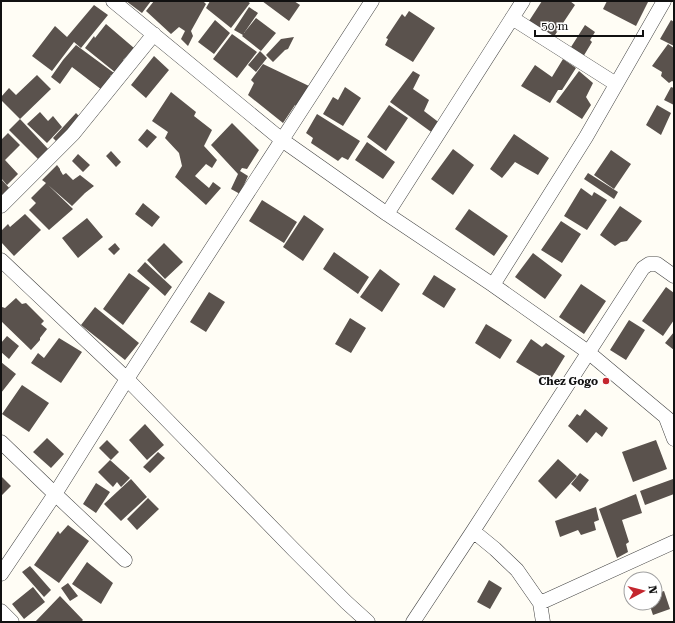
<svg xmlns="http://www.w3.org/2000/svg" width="675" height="623" font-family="'Roboto Serif',serif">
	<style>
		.building { fill: #5a524d }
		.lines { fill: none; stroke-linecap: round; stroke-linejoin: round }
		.minor-casing { stroke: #444; stroke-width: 15 }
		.minor { stroke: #fff; stroke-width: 14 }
		.poi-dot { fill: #c4262e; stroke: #fff; stroke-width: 1.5 }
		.labels { text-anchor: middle; stroke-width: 4; stroke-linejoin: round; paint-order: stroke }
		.poi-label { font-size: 11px; font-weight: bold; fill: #111; stroke: #fff; text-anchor: end }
	</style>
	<rect width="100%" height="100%" fill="#fffdf5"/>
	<path class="building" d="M126 1H151L142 13Z
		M154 1H203L206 4 191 31 193 36 188 46 181 39 185 31 179 27 171 34 146 11Z
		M210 1H247L250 3 231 28 206 8Z
		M262 1H294L300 5 289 21Z
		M542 1H570L575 5 553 38 529 21Z
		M607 1H646L648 2 636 26 603 9Z
		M94 5 108 15 81 48 74 42 52 71 32 56 55 26 67 37Z
		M249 7 258 13 244 33 256 18 276 33 261 51 242 36 243 35 234 30Z
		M409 11 435 28 413 62 385 45 388 39 386 38 402 14 405 17Z
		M215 20 230 33 214 54 198 42Z
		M671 20 674 22V46L660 39Z
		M106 24 134 48 123 60 124 63 116 73 85 48 94 36 95 38Z
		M585 25 595 32 590 40 592 42 583 57 571 47Z
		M232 34 257 52 237 78 213 59Z
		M294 37 288 49 285 50 273 62 266 55 281 39Z
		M668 44 674 48V82L672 81 669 83 661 76 662 72 652 66Z
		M76 45 114 73 110 76 111 77 102 90 72 67 60 84 51 77 63 60Z
		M260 51 267 58 256 72 248 65Z
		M154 56 169 70 146 98 131 85Z
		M563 59 576 68 562 90H558L550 103 521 86 535 65 552 77Z
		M263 64 309 86 299 106 295 105 283 123 248 95 254 83 251 80Z
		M413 71 420 75 413 89 429 100 424 111 441 124 434 134 390 102Z
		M579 71 593 83 586 97 591 105 582 119 556 102Z
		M37 75 51 89 20 119 1 100V97L9 88 16 95Z
		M345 87 361 98 343 126 323 114 333 97 338 100Z
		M671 87 674 88V105L664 100Z
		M171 92 196 112 194 116 212 130 204 146 217 160 212 168 206 164 195 176 209 188 213 182 221 188 206 205 175 177 182 166 179 153 165 138 168 132 152 121Z
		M389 105 408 118 386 151 367 137Z
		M657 105 671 113 661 135 646 125Z
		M40 112 48 121 53 116 62 127 47 143 27 124Z
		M76 113 81 118 58 143 53 138Z
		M317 114 360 141 348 160 342 157 338 161 311 143 313 138 306 133Z
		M20 119 50 151 40 161 9 130Z
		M232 123 259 150 247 169 242 168 240 171 248 176 240 194 231 189 238 174 211 145Z
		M147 129 157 137 147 148 138 140Z
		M8 133 20 145 5 160 18 174 7 185 1 178V140Z
		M514 134 549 158 538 175 515 162 502 178 490 169Z
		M367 142 395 162 383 179 355 160Z
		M453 149 474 165 453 195 431 179Z
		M611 150 631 164 614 189 594 175Z
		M111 151 121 162 116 167 106 156Z
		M78 154 90 165 83 172 72 161Z
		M57 165 60 169V170L63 175 66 173 73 180 80 175 94 186 85 193 72 206 48 185 73 209 49 230 29 210 36 203 31 198 46 183 42 180Z
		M588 173 618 192 614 199 584 179Z
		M1 179 11 190 3 197 1 194Z
		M581 188 592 196 594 192 607 200 587 230 564 216Z
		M262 200 297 222 284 243 249 221Z
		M143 203 160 217 152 227 135 214Z
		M620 206 642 221 627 241 621 242 615 246 600 235Z
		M469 209 508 236 494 256 455 229Z
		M25 214 41 230 14 256 1 242V231L8 224 10 227Z
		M304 215 324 229 303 261 283 247Z
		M87 218 103 237 78 258 62 238Z
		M561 221 581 234 562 263 541 250Z
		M115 243 120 249 114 255 108 249Z
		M164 243 183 262 165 279 147 260Z
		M334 252 369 277 358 294 323 269Z
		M533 253 562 275 545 299 515 277Z
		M145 262 172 287 165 296 137 271Z
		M380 269 400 284 382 312 360 297Z
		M129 273 150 288 123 325 103 309Z
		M434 275 456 289 444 308 422 294Z
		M581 284 606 301 584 334 559 317Z
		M666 287 674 293V320L663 336 642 321Z
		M209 292 225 302 206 332 190 322Z
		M16 298 22 304 26 303 44 321 41 324 47 329 40 338V340L31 350 1 321V308L2 307 5 308Z
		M95 307 139 343 125 360 81 325Z
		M350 318 366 328 351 353 335 344Z
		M629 320 645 330 626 360 610 350Z
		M486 324 512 340 500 359 475 343Z
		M674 332V350L665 343Z
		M7 336 19 346 9 359 1 352V343Z
		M59 338 82 352 61 383 31 363 38 353 44 358Z
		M531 339 542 347 546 343 565 356 549 382 516 362Z
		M1 362 16 374 1 393Z
		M22 385 49 403 29 432 2 414Z
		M585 409 608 428 602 437 596 432 587 443 568 426 577 414 580 416Z
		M145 424 164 445 147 460 129 440Z
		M47 438 64 454 51 468 33 452Z
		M107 440 119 452 111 460 99 448Z
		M656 440 667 469 633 482 622 452Z
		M158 452 165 458 150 473 143 467Z
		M558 459 577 476 556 499 538 481Z
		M110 460 130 478 121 487 117 482 113 487 98 472Z
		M580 473 589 480 580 492 571 484Z
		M1 476 11 486 1 496Z
		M131 479 147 497 121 521 104 504Z
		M673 479 674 483V494L645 505 640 491Z
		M96 483 110 492 96 513 83 504Z
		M636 494 642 513 622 520 629 542 626 544 628 552 617 558 599 509Z
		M148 498 159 509 137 530 127 519Z
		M596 507 599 520 594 522 596 530 581 535 578 530 560 537 555 521Z
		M68 525 89 541 59 583 34 565 58 531 60 534Z
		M87 562 113 583 101 604 72 584Z
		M30 566 51 590 44 597 22 572Z
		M489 580 502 588 490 609 477 602Z
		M68 583 78 596 70 601 61 588Z
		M33 587 45 602 24 619 12 604Z
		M664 591 670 609 653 615 649 603H655V594Z
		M60 596 83 620 81 622H35Z"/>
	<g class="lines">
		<defs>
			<path id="minor" d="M113 1 282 140 387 214 493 285 588 352 674 424
				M512 18 616 84
				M1 206 73 134 154 34
				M387 214 523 1
				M1 260 127 379 294 550 346 602 368 622
				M493 285 586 137 664 1
				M666 418 674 439
				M1 442 55 494 125 560
				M473 531 495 549 517 570 540 603 543 622
				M1 574 55 494 127 379 372 1
				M540 603 674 542
				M1 611 12 622
				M413 622 473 531 643 268 649 264H657L674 276"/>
		</defs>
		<use href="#minor" class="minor-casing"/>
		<use href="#minor" class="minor"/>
	</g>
	<circle class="poi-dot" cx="606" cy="381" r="4"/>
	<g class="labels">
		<g class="poi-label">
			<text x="598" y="385">Chez Gogo</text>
		</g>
	</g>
	<rect width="675" height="623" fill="none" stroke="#111111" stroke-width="4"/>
	<g transform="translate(643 591) rotate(83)"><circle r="19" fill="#ffffff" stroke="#a0a0a0"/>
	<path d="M0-3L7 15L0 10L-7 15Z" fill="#c4262e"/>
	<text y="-6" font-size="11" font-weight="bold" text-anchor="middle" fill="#111111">N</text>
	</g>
	<path d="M535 30v6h108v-6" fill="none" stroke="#111111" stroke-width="2"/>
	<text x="541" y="30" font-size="12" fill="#111111" stroke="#ffffff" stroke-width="3" paint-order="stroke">50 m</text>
</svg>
